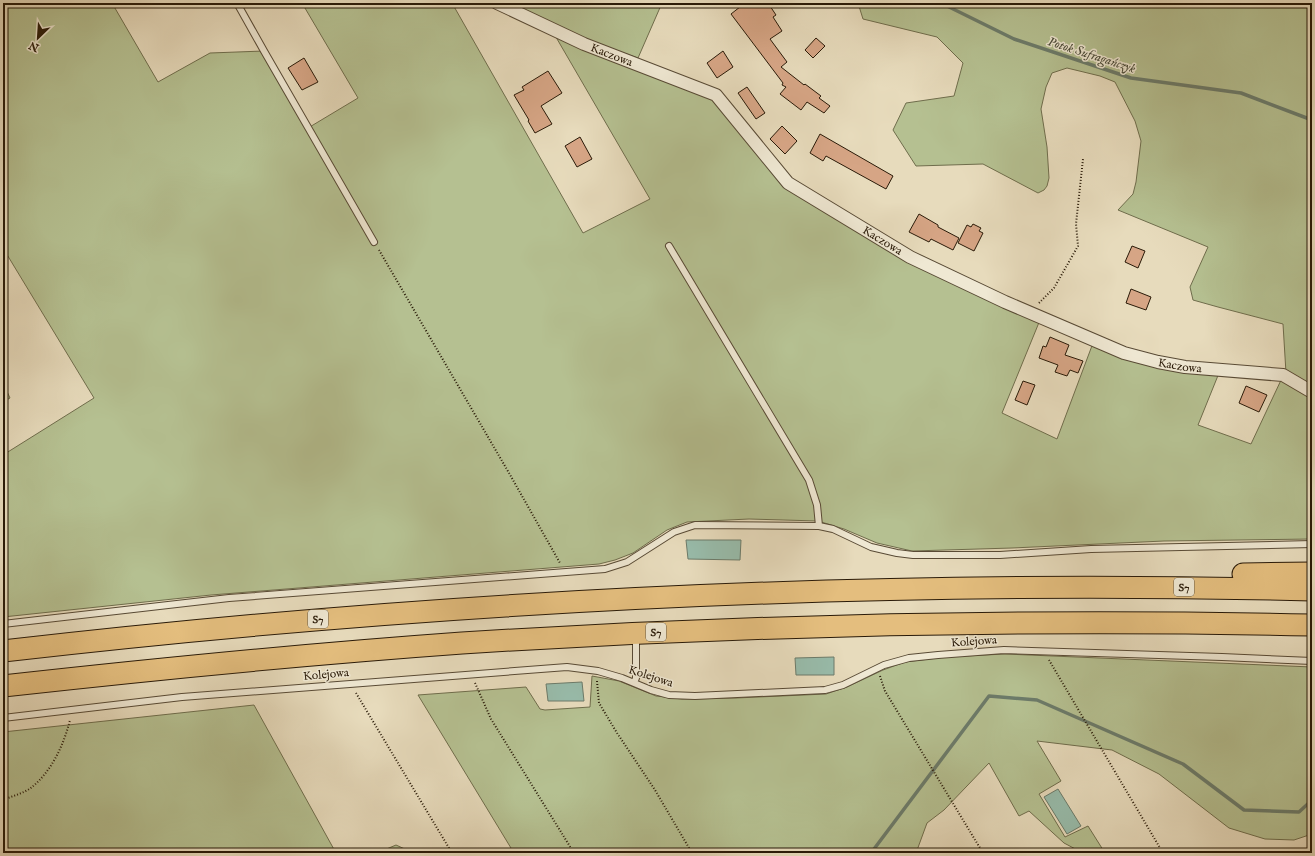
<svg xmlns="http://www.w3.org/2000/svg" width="1315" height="856" font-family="'IM FELL English',serif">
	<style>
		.green { fill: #b5c091; stroke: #6f6d4c }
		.water { fill: #98bcab; stroke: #6c7b6a }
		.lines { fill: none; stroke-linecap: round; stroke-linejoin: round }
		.stream { stroke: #6c7b6a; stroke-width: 3.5 }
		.building { fill: #d6a585; stroke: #291a08 }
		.service-casing { stroke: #584a35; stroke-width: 8 }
		.minor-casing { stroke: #584a35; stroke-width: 14 }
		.motorway-casing { stroke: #291a08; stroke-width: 23 }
		.path { stroke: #291a08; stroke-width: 2; stroke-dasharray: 1 2; stroke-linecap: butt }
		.service { stroke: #efe8d3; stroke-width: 6 }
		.minor { stroke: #efe8d3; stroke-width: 12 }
		.motorway { stroke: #e4be7e; stroke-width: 21 }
		.labels { text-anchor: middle; stroke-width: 3; stroke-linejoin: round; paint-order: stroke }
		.shield { fill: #efe8d3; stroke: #645845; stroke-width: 1 }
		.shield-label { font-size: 11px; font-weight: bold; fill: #291a08 }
		.street-label { font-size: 12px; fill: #291a08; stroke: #efe8d3 }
		.water-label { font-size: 13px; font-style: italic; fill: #4a4b39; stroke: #efe8d3 }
	</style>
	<rect width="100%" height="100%" fill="#e7dbbc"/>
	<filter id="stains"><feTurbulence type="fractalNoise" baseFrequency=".005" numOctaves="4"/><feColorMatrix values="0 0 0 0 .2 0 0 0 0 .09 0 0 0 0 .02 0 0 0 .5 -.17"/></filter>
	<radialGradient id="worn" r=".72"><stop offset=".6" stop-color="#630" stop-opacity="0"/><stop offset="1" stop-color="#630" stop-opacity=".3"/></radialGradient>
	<path class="green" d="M3 3H112L158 82 210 53 264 51 308 128 358 98 302 3H452L583 233 650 199 553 32 714 98 785 185 1040 320 1002 413 1057 439 1093 343 1219 373 1198 425 1251 444 1282 378 1312 396V539L1164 541 1012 548 912 551 877 543 844 529 818 521 749 519 687 522 667 530 633 553 615 560 599 564 211 595 3 617V455L94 398 3 248Z
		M507 3H662L638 58 586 40Z
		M858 3H1312V388L1286 373 1283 324 1218 307 1193 300 1190 287 1208 247 1118 210 1133 194 1136 182 1141 141 1135 121 1115 82 1100 76 1067 68 1052 73 1046 87 1041 109 1047 147 1049 178 1047 186 1044 190 1038 193 983 164 916 166 893 130 906 103 954 96 963 63 937 37 863 19Z
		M3 383 10 398 3 402Z
		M1005 654 1312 667V834L1294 840 1265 839 1229 828 1159 774 1112 750 1037 741 1061 781 1039 794 1065 837 1088 826 1105 853H1083L1064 843 1029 811 1019 816 989 763 944 810 927 823 916 853H514L418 695 526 687 540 709 545 710 590 707 592 676 619 681 656 696 682 699 736 698 826 694 847 687 883 670 905 662 945 657Z
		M254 705 336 853H3V732Z
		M396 845 407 850 409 853H377Z"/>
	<path class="water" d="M686 540H741L740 560 688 559Z
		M834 657V675H796L795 658Z
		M582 682 584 701H548L546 684Z
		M1058 789 1081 826 1067 834 1044 797Z"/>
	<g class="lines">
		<path class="stream" d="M941 3 1014 39 1131 78 1241 93 1312 120
			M871 853 989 696 1037 700 1183 764 1244 810 1299 812 1312 800"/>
	</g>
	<path class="building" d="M745 3H766L769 7 770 6 776 15 773 17 782 31 770 39 787 62 781 67 804 85 805 84 821 96 819 98 830 106 824 113 807 102 801 110 780 94 786 87 782 85 783 83 731 14Z
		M816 38 825 46 813 58 805 50Z
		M723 51 733 67 717 78 707 63Z
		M304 58 318 82 302 90 288 68Z
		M548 71 562 93 541 106 552 124 535 133 528 121 529 120 514 95 524 90 522 87Z
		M747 87 765 113 756 119 738 93Z
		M782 126 797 141 785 154 770 139Z
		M820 134 893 176 886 189 826 156 823 161 810 153Z
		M580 137 592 159 577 167 565 146Z
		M919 214 938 225V227L959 238 953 250 931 239 929 242 909 232Z
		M973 224 981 228 979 231 983 233 974 251 958 243 967 225 971 227Z
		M1132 246 1145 251 1138 268 1125 262Z
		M1131 289 1151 297 1146 310 1126 303Z
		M1050 337 1069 345 1065 355 1083 361 1078 373 1070 370 1067 376 1055 372 1058 365 1039 358 1043 346 1046 347Z
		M1023 381 1035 385 1027 405 1015 400Z
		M1246 386 1267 395 1259 412 1239 403Z"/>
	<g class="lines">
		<defs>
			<path id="service" d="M237 3 264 51 374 242
				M669 246 809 480 817 505 819 526
				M3 624 229 598 605 569 627 562 674 532 695 525 819 526 833 529 871 547 897 553 913 555H1000L1091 549 1312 544
				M634 683 636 678V637
				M3 718 182 697 567 667 598 671 622 678 651 690 669 695 695 696 825 690 843 685 884 665 909 658 938 655 1004 650 1222 657 1312 661"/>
			<g id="minor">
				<path id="s1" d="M497 3 584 44 716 95 788 183 910 257 1005 302 1124 353 1158 362 1185 367 1283 375 1312 392"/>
			</g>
			<path id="motorway" d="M1243 574 1312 573
				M3 651C437 601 875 579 1312 590
				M3 686C156 669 309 654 462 643 745 625 1029 619 1312 625"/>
		</defs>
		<use href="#service" class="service-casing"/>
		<use href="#minor" class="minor-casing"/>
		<use href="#motorway" class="motorway-casing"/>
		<path class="path" d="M379 250 509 473 560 563
			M1039 303 1054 288 1078 246 1076 224 1083 159
			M1049 660 1163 853
			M880 676 885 691 983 853
			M597 681 599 703 617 733 655 790 692 853
			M475 683 491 719 574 853
			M356 693 452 853
			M3 800C12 796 25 793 32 787 52 771 64 744 70 720"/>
		<use href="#service" class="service"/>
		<use href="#minor" class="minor"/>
		<use href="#motorway" class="motorway"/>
	</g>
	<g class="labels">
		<g class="shield">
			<rect x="1174" y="578" width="20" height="18" rx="3"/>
			<rect x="308" y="610" width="20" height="18" rx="3"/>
			<rect x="646" y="623" width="20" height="18" rx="3"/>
		</g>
		<g class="shield-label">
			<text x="1184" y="591">S7</text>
			<text x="318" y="623">S7</text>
			<text x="656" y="636">S7</text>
		</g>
		<g class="street-label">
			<text dy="4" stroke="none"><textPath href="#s1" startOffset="126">Kaczowa</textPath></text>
			<text dy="4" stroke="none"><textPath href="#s1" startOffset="462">Kaczowa</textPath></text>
			<text dy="4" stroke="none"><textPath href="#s1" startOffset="786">Kaczowa</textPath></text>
			<text transform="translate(974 641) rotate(-4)" y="4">Kolejowa</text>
			<text transform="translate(326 674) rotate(-5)" y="4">Kolejowa</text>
			<text transform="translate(651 676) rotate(18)" y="4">Kolejowa</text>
		</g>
		<g class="water-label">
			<text transform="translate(1092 54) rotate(18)" y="5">Potok Sufragańczyk</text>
		</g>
	</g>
	<rect width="1315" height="856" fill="none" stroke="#e7dbbc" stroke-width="16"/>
	<rect x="4" y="4" width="1307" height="848" fill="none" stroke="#291a08" stroke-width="2"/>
	<rect x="8" y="8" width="1299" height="840" fill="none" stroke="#291a08"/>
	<g transform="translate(38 38) rotate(205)" stroke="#efe8d3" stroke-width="3" paint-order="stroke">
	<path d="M0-3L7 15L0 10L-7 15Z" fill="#291a08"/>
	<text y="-6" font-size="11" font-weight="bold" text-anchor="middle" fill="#291a08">N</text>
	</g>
	<rect width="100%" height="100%" filter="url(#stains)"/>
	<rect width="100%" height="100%" fill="url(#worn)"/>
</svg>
